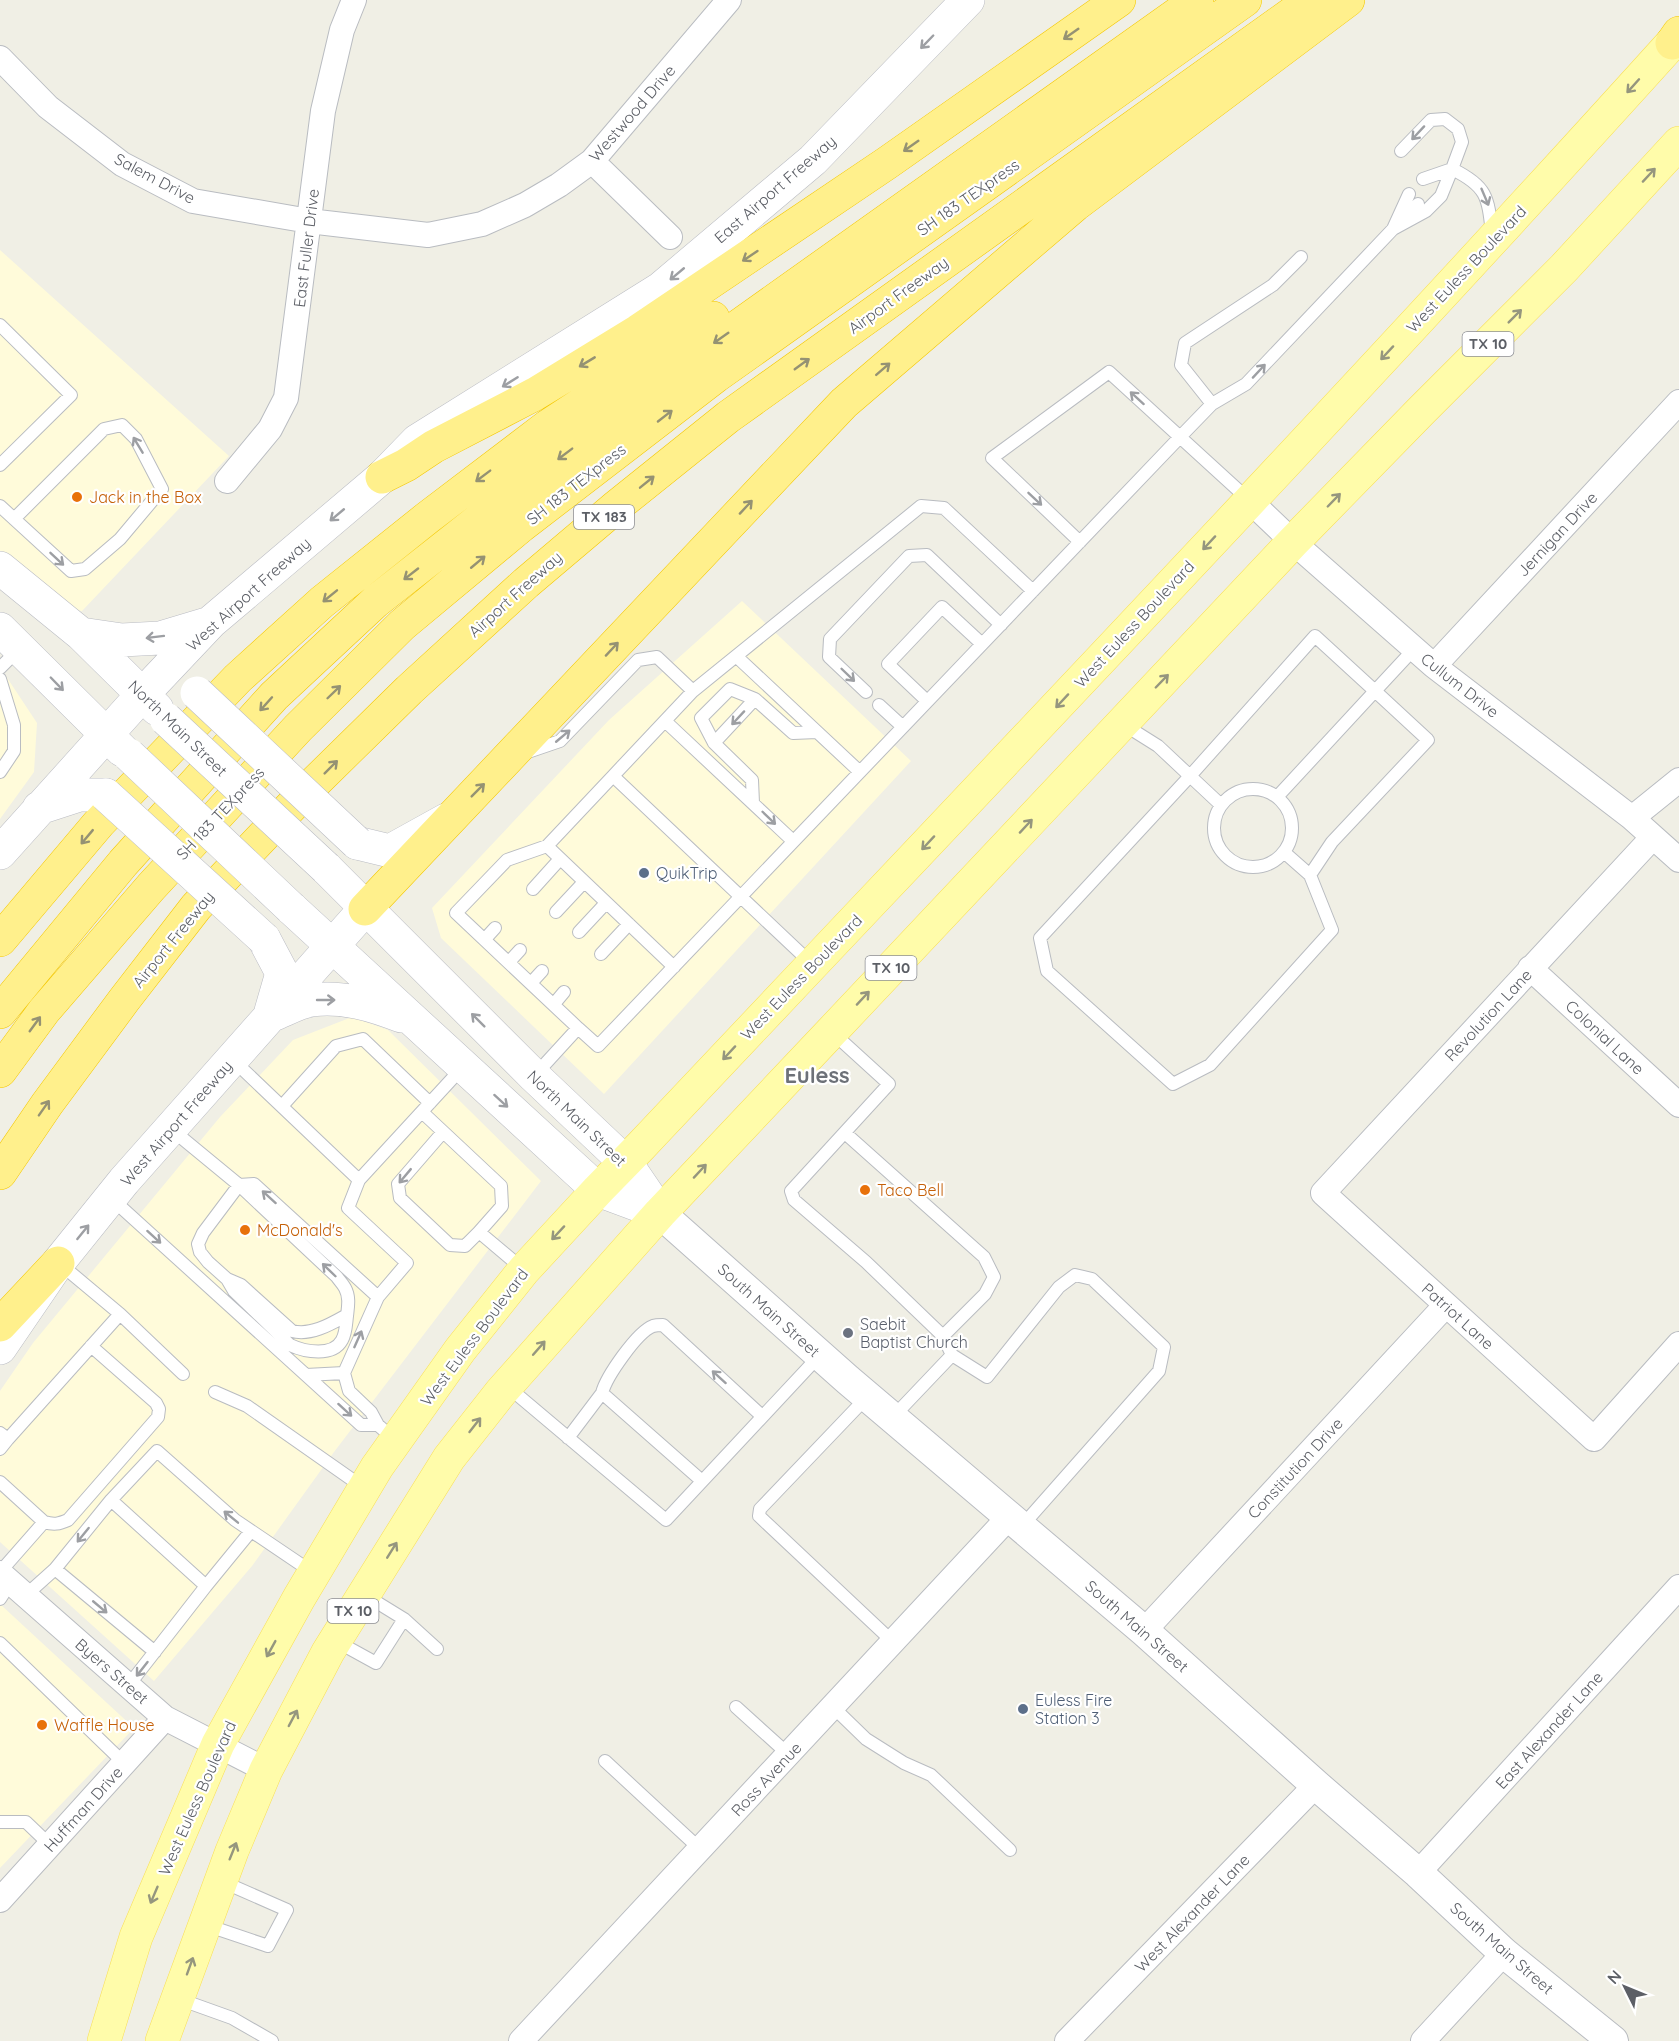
<svg xmlns="http://www.w3.org/2000/svg" width="1679" height="2041" font-family="Quicksand,sans-serif">
	<style>
		.commercial { fill: #fffbda }
		.lines { fill: none; stroke-linecap: round; stroke-linejoin: round }
		.service-casing { stroke: #b9bcc1; stroke-width: 14 }
		.minor-casing { stroke: #b9bcc1; stroke-width: 26 }
		.tertiary-casing { stroke: #b9bcc1; stroke-width: 32 }
		.secondary-casing { stroke: #babcc3; stroke-width: 34 }
		.primary-casing { stroke: #f9df55; stroke-width: 34 }
		.motorway-casing { stroke: #f4c700; stroke-width: 34 }
		.service { stroke: #fff; stroke-width: 12 }
		.minor { stroke: #fff; stroke-width: 24 }
		.tertiary { stroke: #fff; stroke-width: 30 }
		.secondary { stroke: #fff; stroke-width: 33 }
		.primary { stroke: #fffcaa; stroke-width: 33 }
		.motorway { stroke: #fff08c; stroke-width: 33 }
		.secondary-bridge-casing { stroke: #babcc3; stroke-width: 34; stroke-linecap: butt }
		.secondary-bridge { stroke: #fff; stroke-width: 33 }
		.oneway { stroke: #959273 }
		.oneway2 { stroke: #9d9fa3 }
		.oneway3 { stroke: #95967e }
		.food-dot { fill: #e8710a; stroke: #fff; stroke-width: 2 }
		.service-dot { fill: #5c6f8a; stroke: #fff; stroke-width: 2 }
		.worship-dot { fill: #6b7280; stroke: #fff; stroke-width: 2 }
		.labels { text-anchor: middle; stroke-width: 4.5; stroke-linejoin: round; paint-order: stroke }
		.shield { fill: #fff; stroke: #8d8f94; stroke-width: 1.5 }
		.shield-label { font-size: 15px; font-weight: bold; fill: #5c5f66 }
		.street-label { font-size: 16px; fill: #5c5f66; stroke: #fff }
		.food-label { font-size: 16px; fill: #c56008; stroke: #fff; text-anchor: start }
		.service-label { font-size: 16px; fill: #4e5e75; stroke: #fff; text-anchor: start }
		.worship-label { font-size: 16px; fill: #5b616d; stroke: #fff; text-anchor: start }
		.district-label { font-size: 22px; font-weight: bold; fill: #6d7178; stroke: #fff }
	</style>
	<rect width="100%" height="100%" fill="#f0efe5"/>
	<path class="commercial" d="M0 250 229 456 82 611 60 608 0 552Z
		M742 601 911 761 604 1094 441 938 432 908 609 720Z
		M0 667 37 723 34 772 0 819Z
		M352 1017 388 1030 541 1181 334 1452 252 1566 154 1681 0 1542V1391L33 1343 220 1117 293 1040Z
		M0 1604 134 1728 0 1868Z"/>
	<g class="lines">
		<defs>
			<path id="service" d="M1401 151 1431 120 1445 119 1458 129 1462 142 1452 169 1423 179
				M1452 169C1487 186 1488 197 1492 233
				M1402 220 1418 204
				M1393 229 1426 211 1441 196 1452 169
				M0 325 71 395 0 465
				M1212 404 1181 365 1185 343 1273 285 1301 257
				M0 506 71 571 85 569 120 539 162 489 136 439 122 425 104 429 14 519
				M1080 542 992 458 1109 372 1180 437 1212 404 1246 384 1393 229 1409 194
				M736 656 860 772
				M0 668 18 650
				M0 679 14 725V751L0 772
				M866 692 829 657 830 639 909 556 927 555 1001 625
				M927 701 888 664 942 607 982 644
				M879 705 903 727
				M665 721 793 841
				M1123 724 1158 746 1190 776 1040 938 1047 971 1173 1084 1210 1065 1332 930 1310 875 1332 842 1428 740 1375 691 1414 649
				M714 743 701 718 730 689 755 699
				M525 753 560 741 638 660 657 657 693 691
				M1214 828a39 39 0 1 1 78 0a39 39 0 1 1-78 0Z
				M753 803 752 780 714 743 755 699 793 733 817 732
				M1221 805 1190 776 1315 636 1375 691 1277 797
				M547 846 674 967
				M1285 853 1310 875
				M533 889 560 859
				M556 912 584 882
				M579 932 606 903
				M485 939 495 928
				M601 954 629 924
				M509 962 520 950
				M812 964 613 776 693 691 921 506 944 508 1033 591
				M531 983 542 971
				M554 1004 564 992
				M578 1028 456 913 507 860 547 846 613 776
				M833 1033 889 1084 791 1191 794 1200 866 1262 943 1336 952 1355 893 1417
				M233 1060 359 1180 348 1208 407 1263 378 1297
				M535 1075 578 1028 598 1046 1180 437 1249 500
				M282 1106 336 1046 363 1039 430 1103
				M422 1112 501 1186 502 1206 479 1232 523 1269
				M171 1129 239 1185 254 1184 378 1297 344 1373 349 1391 371 1412 378 1425 395 1440
				M443 1132 398 1184 400 1198 450 1245 465 1246 479 1232
				M845 1133 984 1257 994 1277 985 1294 943 1336
				M359 1180 462 1068
				M112 1199 361 1425H378
				M227 1279 234 1291 290 1345C305 1352 333 1357 342 1340 346 1333 346 1324 347 1316 348 1307 350 1297 345 1288 343 1284 339 1280 337 1277L239 1185 203 1233 198 1244 200 1252 208 1262 227 1279 241 1285 292 1331C311 1336 331 1324 347 1315
				M120 1314 183 1374
				M952 1355 987 1377 1059 1287 1075 1275 1092 1279 1164 1347 1159 1371 1022 1526
				M306 1375 344 1373
				M507 1386 666 1520 820 1355
				M215 1392 247 1406 364 1488
				M602 1393C606 1377 637 1332 653 1326 656 1325 660 1325 663 1325L762 1416
				M867 1397 760 1509 759 1516 893 1642
				M0 1433 8 1439 0 1449
				M568 1438 602 1393 702 1481
				M8 1439 120 1314 59 1263
				M0 1482 44 1522 0 1572
				M111 1500 206 1586 128 1686
				M44 1522C54 1525 59 1524 68 1520L158 1417 159 1409 156 1403 91 1346
				M55 1569 155 1652
				M206 1586 251 1531
				M26 1595 55 1569 111 1500 157 1451 235 1520 312 1572
				M365 1595 404 1619 437 1649
				M0 1599 11 1582
				M336 1641 376 1663 404 1619
				M0 1643 124 1763
				M736 1707 788 1754
				M833 1707 866 1739 904 1763 931 1775 1010 1850
				M605 1761 700 1849
				M0 1822H26L50 1845
				M206 1925 268 1946 287 1910 221 1881
				M179 1999 232 2018 272 2041"/>
			<path id="minor" d="M0 58 48 107 122 164 193 201 309 221 428 235 482 224 525 205 559 185 592 161 729 0
				M592 161 670 237
				M227 481 270 429 286 398 323 111 342 30 354 0
				M1249 500 1293 542 1434 666 1632 818 1679 860
				M1434 666 1679 402
				M1632 818 1679 780
				M1653 837 1323 1193 1594 1439 1679 1344
				M1530 968 1679 1105
				M0 1573 165 1718 266 1770
				M1144 1631 1446 1305
				M1418 1873 1679 1587
				M0 1900 165 1718
				M521 2041 1010 1516
				M1067 2041 1316 1785
				M1423 2041 1504 1953"/>
			<path id="tertiary" d="M660 1213 848 1380 1144 1631 1316 1785 1418 1873 1504 1953 1613 2041"/>
			<path id="secondary" d="M0 568 81 634 157 709
				M0 629 122 750
				M81 634 122 640 160 638 210 623
				M39 808 79 795H106
				M357 843 390 851 446 820
				M0 853 142 695 211 622 382 477 417 441 660 289 813 160 968 0
				M326 868 534 1076 626 1163 660 1213
				M291 908 598 1190 660 1213
				M264 939 282 973 271 1011
				M272 1015C285 1010 299 1002 312 1000 343 996 373 1005 401 1016
				M0 1348 58 1263 124 1181 365 909"/>
			<path id="primary" d="M104 2041 136 1937 218 1744 299 1598 377 1467 460 1350 524 1270 598 1190 641 1146C986 780 1335 416 1672 43
				M162 2041 232 1851 266 1770 328 1652 449 1458 501 1392 660 1213 832 1031 1293 542 1421 411 1564 268 1679 143"/>
			<path id="motorway" d="M1672 43 1679 33
				M382 477 406 465 433 447 535 394 638 331 887 163 1119 0
				M365 909 844 403 1075 205 1348 0
				M0 940 99 823 238 678 322 602 427 518 548 426 713 318
				M0 1012 123 863 274 696 375 602 508 497 702 352 1197 0
				M0 1071 44 1011 151 887 298 728 402 625 521 526 716 376 1245 0
				M0 1173 47 1104 124 1000 196 907 304 793 409 690 526 583 617 506 728 417 1311 0
				M0 1325 58 1263"/>
		</defs>
		<use href="#service" class="service-casing"/>
		<use href="#minor" class="minor-casing"/>
		<use href="#tertiary" class="tertiary-casing"/>
		<use href="#secondary" class="secondary-casing"/>
		<use href="#primary" class="primary-casing"/>
		<use href="#motorway" class="motorway-casing"/>
		<use href="#service" class="service"/>
		<use href="#minor" class="minor"/>
		<use href="#tertiary" class="tertiary"/>
		<use href="#secondary" class="secondary"/>
		<use href="#primary" class="primary"/>
		<use href="#motorway" class="motorway"/>
		<defs>
			<path id="secondary-bridge" d="M197 693 357 843
				M166 719 326 868
				M129 755 291 908
				M106 795 264 939"/>
		</defs>
		<use href="#secondary-bridge" class="secondary-bridge-casing"/>
		<use href="#secondary-bridge" class="secondary-bridge"/>
	</g>
	<defs><path id="oneway-shaft" d="M-6 0H5M1.5-3L5.5 0L1.5 3" fill="none" stroke-width="1.6" stroke-linecap="round" stroke-linejoin="round" transform="scale(1.5)"/></defs>
	<g class="oneway">
		<use href="#oneway-shaft" transform="translate(1071 34) rotate(145)"/>
		<use href="#oneway-shaft" transform="translate(911 146) rotate(145)"/>
		<use href="#oneway-shaft" transform="translate(750 256) rotate(146)"/>
		<use href="#oneway-shaft" transform="translate(721 338) rotate(145)"/>
		<use href="#oneway-shaft" transform="translate(587 362) rotate(149)"/>
		<use href="#oneway-shaft" transform="translate(802 364) rotate(-36)"/>
		<use href="#oneway-shaft" transform="translate(883 369) rotate(-41)"/>
		<use href="#oneway-shaft" transform="translate(665 416) rotate(-38)"/>
		<use href="#oneway-shaft" transform="translate(565 454) rotate(143)"/>
		<use href="#oneway-shaft" transform="translate(483 476) rotate(143)"/>
		<use href="#oneway-shaft" transform="translate(647 482) rotate(-39)"/>
		<use href="#oneway-shaft" transform="translate(746 507) rotate(-47)"/>
		<use href="#oneway-shaft" transform="translate(478 562) rotate(-40)"/>
		<use href="#oneway-shaft" transform="translate(411 574) rotate(142)"/>
		<use href="#oneway-shaft" transform="translate(330 596) rotate(141)"/>
		<use href="#oneway-shaft" transform="translate(612 649) rotate(-47)"/>
		<use href="#oneway-shaft" transform="translate(334 692) rotate(-44)"/>
		<use href="#oneway-shaft" transform="translate(266 704) rotate(132)"/>
		<use href="#oneway-shaft" transform="translate(331 767) rotate(-45)"/>
		<use href="#oneway-shaft" transform="translate(478 790) rotate(-45)"/>
		<use href="#oneway-shaft" transform="translate(87 837) rotate(130)"/>
		<use href="#oneway-shaft" transform="translate(35 1024) rotate(-54)"/>
		<use href="#oneway-shaft" transform="translate(44 1108) rotate(-55)"/>
	</g>
	<g class="oneway2">
		<use href="#oneway-shaft" transform="translate(927 42) rotate(134)"/>
		<use href="#oneway-shaft" transform="translate(1418 133) rotate(133)"/>
		<use href="#oneway-shaft" transform="translate(1485 197) rotate(67)"/>
		<use href="#oneway-shaft" transform="translate(677 274) rotate(140)"/>
		<use href="#oneway-shaft" transform="translate(1259 371) rotate(-47)"/>
		<use href="#oneway-shaft" transform="translate(510 382) rotate(148)"/>
		<use href="#oneway-shaft" transform="translate(1137 398) rotate(-138)"/>
		<use href="#oneway-shaft" transform="translate(138 445) rotate(-121)"/>
		<use href="#oneway-shaft" transform="translate(1035 499) rotate(43)"/>
		<use href="#oneway-shaft" transform="translate(337 515) rotate(140)"/>
		<use href="#oneway-shaft" transform="translate(57 559) rotate(43)"/>
		<use href="#oneway-shaft" transform="translate(155 637) rotate(173)"/>
		<use href="#oneway-shaft" transform="translate(848 675) rotate(44)"/>
		<use href="#oneway-shaft" transform="translate(57 684) rotate(46)"/>
		<use href="#oneway-shaft" transform="translate(738 718) rotate(133)"/>
		<use href="#oneway-shaft" transform="translate(563 736) rotate(-40)"/>
		<use href="#oneway-shaft" transform="translate(769 818) rotate(44)"/>
		<use href="#oneway-shaft" transform="translate(326 1000)"/>
		<use href="#oneway-shaft" transform="translate(478 1020) rotate(-135)"/>
		<use href="#oneway-shaft" transform="translate(501 1101) rotate(42)"/>
		<use href="#oneway-shaft" transform="translate(405 1176) rotate(130)"/>
		<use href="#oneway-shaft" transform="translate(269 1197) rotate(-138)"/>
		<use href="#oneway-shaft" transform="translate(83 1232) rotate(-51)"/>
		<use href="#oneway-shaft" transform="translate(154 1237) rotate(42)"/>
		<use href="#oneway-shaft" transform="translate(329 1270) rotate(-136)"/>
		<use href="#oneway-shaft" transform="translate(358 1339) rotate(-66)"/>
		<use href="#oneway-shaft" transform="translate(719 1377) rotate(-138)"/>
		<use href="#oneway-shaft" transform="translate(345 1410) rotate(42)"/>
		<use href="#oneway-shaft" transform="translate(231 1517) rotate(-141)"/>
		<use href="#oneway-shaft" transform="translate(83 1535) rotate(129)"/>
		<use href="#oneway-shaft" transform="translate(100 1607) rotate(40)"/>
		<use href="#oneway-shaft" transform="translate(142 1669) rotate(128)"/>
	</g>
	<g class="oneway3">
		<use href="#oneway-shaft" transform="translate(1633 86) rotate(132)"/>
		<use href="#oneway-shaft" transform="translate(1649 175) rotate(-47)"/>
		<use href="#oneway-shaft" transform="translate(1515 316) rotate(-45)"/>
		<use href="#oneway-shaft" transform="translate(1387 353) rotate(133)"/>
		<use href="#oneway-shaft" transform="translate(1334 500) rotate(-46)"/>
		<use href="#oneway-shaft" transform="translate(1209 543) rotate(133)"/>
		<use href="#oneway-shaft" transform="translate(1162 681) rotate(-46)"/>
		<use href="#oneway-shaft" transform="translate(1062 701) rotate(133)"/>
		<use href="#oneway-shaft" transform="translate(1026 826) rotate(-47)"/>
		<use href="#oneway-shaft" transform="translate(928 843) rotate(133)"/>
		<use href="#oneway-shaft" transform="translate(863 998) rotate(-47)"/>
		<use href="#oneway-shaft" transform="translate(729 1053) rotate(133)"/>
		<use href="#oneway-shaft" transform="translate(700 1171) rotate(-47)"/>
		<use href="#oneway-shaft" transform="translate(558 1233) rotate(133)"/>
		<use href="#oneway-shaft" transform="translate(539 1348) rotate(-49)"/>
		<use href="#oneway-shaft" transform="translate(475 1425) rotate(-52)"/>
		<use href="#oneway-shaft" transform="translate(392 1550) rotate(-58)"/>
		<use href="#oneway-shaft" transform="translate(271 1649) rotate(119)"/>
		<use href="#oneway-shaft" transform="translate(293 1718) rotate(-62)"/>
		<use href="#oneway-shaft" transform="translate(233 1851) rotate(-68)"/>
		<use href="#oneway-shaft" transform="translate(154 1895) rotate(113)"/>
		<use href="#oneway-shaft" transform="translate(190 1966) rotate(-70)"/>
	</g>
	<g class="food-dot">
		<circle cx="77" cy="497" r="6"/>
		<circle cx="865" cy="1190" r="6"/>
		<circle cx="245" cy="1230" r="6"/>
		<circle cx="42" cy="1725" r="6"/>
	</g>
	<g class="service-dot">
		<circle cx="644" cy="873" r="6"/>
		<circle cx="1023" cy="1709" r="6"/>
	</g>
	<circle class="worship-dot" cx="848" cy="1333" r="6"/>
	<g class="labels">
		<g class="shield">
			<rect x="1462.5" y="332" width="51" height="24" rx="4.5"/>
			<rect x="574" y="505" width="60" height="24" rx="4.5"/>
			<rect x="865.5" y="956" width="51" height="24" rx="4.5"/>
			<rect x="327.5" y="1599" width="51" height="24" rx="4.5"/>
		</g>
		<g class="shield-label">
			<text x="1488" y="349">TX 10</text>
			<text x="604" y="522">TX 183</text>
			<text x="891" y="973">TX 10</text>
			<text x="353" y="1616">TX 10</text>
		</g>
		<g class="street-label">
			<text transform="translate(632 113) rotate(-49)" y="6">Westwood Drive</text>
			<text transform="translate(155 178) rotate(28)" y="6">Salem Drive</text>
			<text transform="translate(775 189) rotate(-41)" y="6">East Airport Freeway</text>
			<text transform="translate(968 197) rotate(-35)" y="6">SH 183 TEXpress</text>
			<text transform="translate(306 248) rotate(-83)" y="6">East Fuller Drive</text>
			<text transform="translate(1466 269) rotate(-47)" y="6">West Euless Boulevard</text>
			<text transform="translate(898 295) rotate(-36)" y="6">Airport Freeway</text>
			<text transform="translate(576 484) rotate(-38)" y="6">SH 183 TEXpress</text>
			<text transform="translate(1557 534) rotate(-47)" y="6">Jernigan Drive</text>
			<text transform="translate(248 594) rotate(-42)" y="6">West Airport Freeway</text>
			<text transform="translate(515 594) rotate(-42)" y="6">Airport Freeway</text>
			<text transform="translate(1134 624) rotate(-47)" y="6">West Euless Boulevard</text>
			<text transform="translate(1460 685) rotate(38)" y="6">Cullum Drive</text>
			<text transform="translate(178 728) rotate(44)" y="6">North Main Street</text>
			<text transform="translate(220 813) rotate(-47)" y="6">SH 183 TEXpress</text>
			<text transform="translate(173 939) rotate(-51)" y="6">Airport Freeway</text>
			<text transform="translate(801 977) rotate(-46)" y="6">West Euless Boulevard</text>
			<text transform="translate(1488 1015) rotate(-47)" y="6">Revolution Lane</text>
			<text transform="translate(1605 1037) rotate(43)" y="6">Colonial Lane</text>
			<text transform="translate(577 1118) rotate(44)" y="6">North Main Street</text>
			<text transform="translate(176 1123) rotate(-49)" y="6">West Airport Freeway</text>
			<text transform="translate(769 1310) rotate(42)" y="6">South Main Street</text>
			<text transform="translate(1458 1316) rotate(42)" y="6">Patriot Lane</text>
			<text transform="translate(474 1337) rotate(-53)" y="6">West Euless Boulevard</text>
			<text transform="translate(1295 1468) rotate(-47)" y="6">Constitution Drive</text>
			<text transform="translate(1137 1626) rotate(41)" y="6">South Main Street</text>
			<text transform="translate(112 1671) rotate(41)" y="6">Byers Street</text>
			<text transform="translate(1549 1730) rotate(-48)" y="6">East Alexander Lane</text>
			<text transform="translate(766 1779) rotate(-47)" y="6">Ross Avenue</text>
			<text transform="translate(197 1798) rotate(-66)" y="6">West Euless Boulevard</text>
			<text transform="translate(83 1809) rotate(-48)" y="6">Huffman Drive</text>
			<text transform="translate(1192 1913) rotate(-46)" y="6">West Alexander Lane</text>
			<text transform="translate(1502 1948) rotate(41)" y="6">South Main Street</text>
		</g>
		<g class="food-label">
			<text x="89" y="503">Jack in the Box</text>
			<text x="877" y="1196">Taco Bell</text>
			<text x="257" y="1236">McDonald's</text>
			<text x="54" y="1731">Waffle House</text>
		</g>
		<g class="service-label">
			<text x="656" y="879">QuikTrip</text>
			<text x="1035" y="1706">Euless Fire<tspan x="1035" dy="18">Station 3</tspan></text>
		</g>
		<g class="worship-label">
			<text x="860" y="1330">Saebit<tspan x="860" dy="18">Baptist Church</tspan></text>
		</g>
		<g class="district-label">
			<text x="817" y="1083">Euless</text>
		</g>
	</g>
	<g transform="translate(1625 1987) rotate(313)" stroke="#ffffff" stroke-width="4.5" paint-order="stroke">
	<path d="M0-4.5L10 22L0 15L-10 22Z" fill="#5c5f66"/>
	<text y="-9" font-size="16" font-weight="bold" text-anchor="middle" fill="#5c5f66">N</text>
	</g>
</svg>
